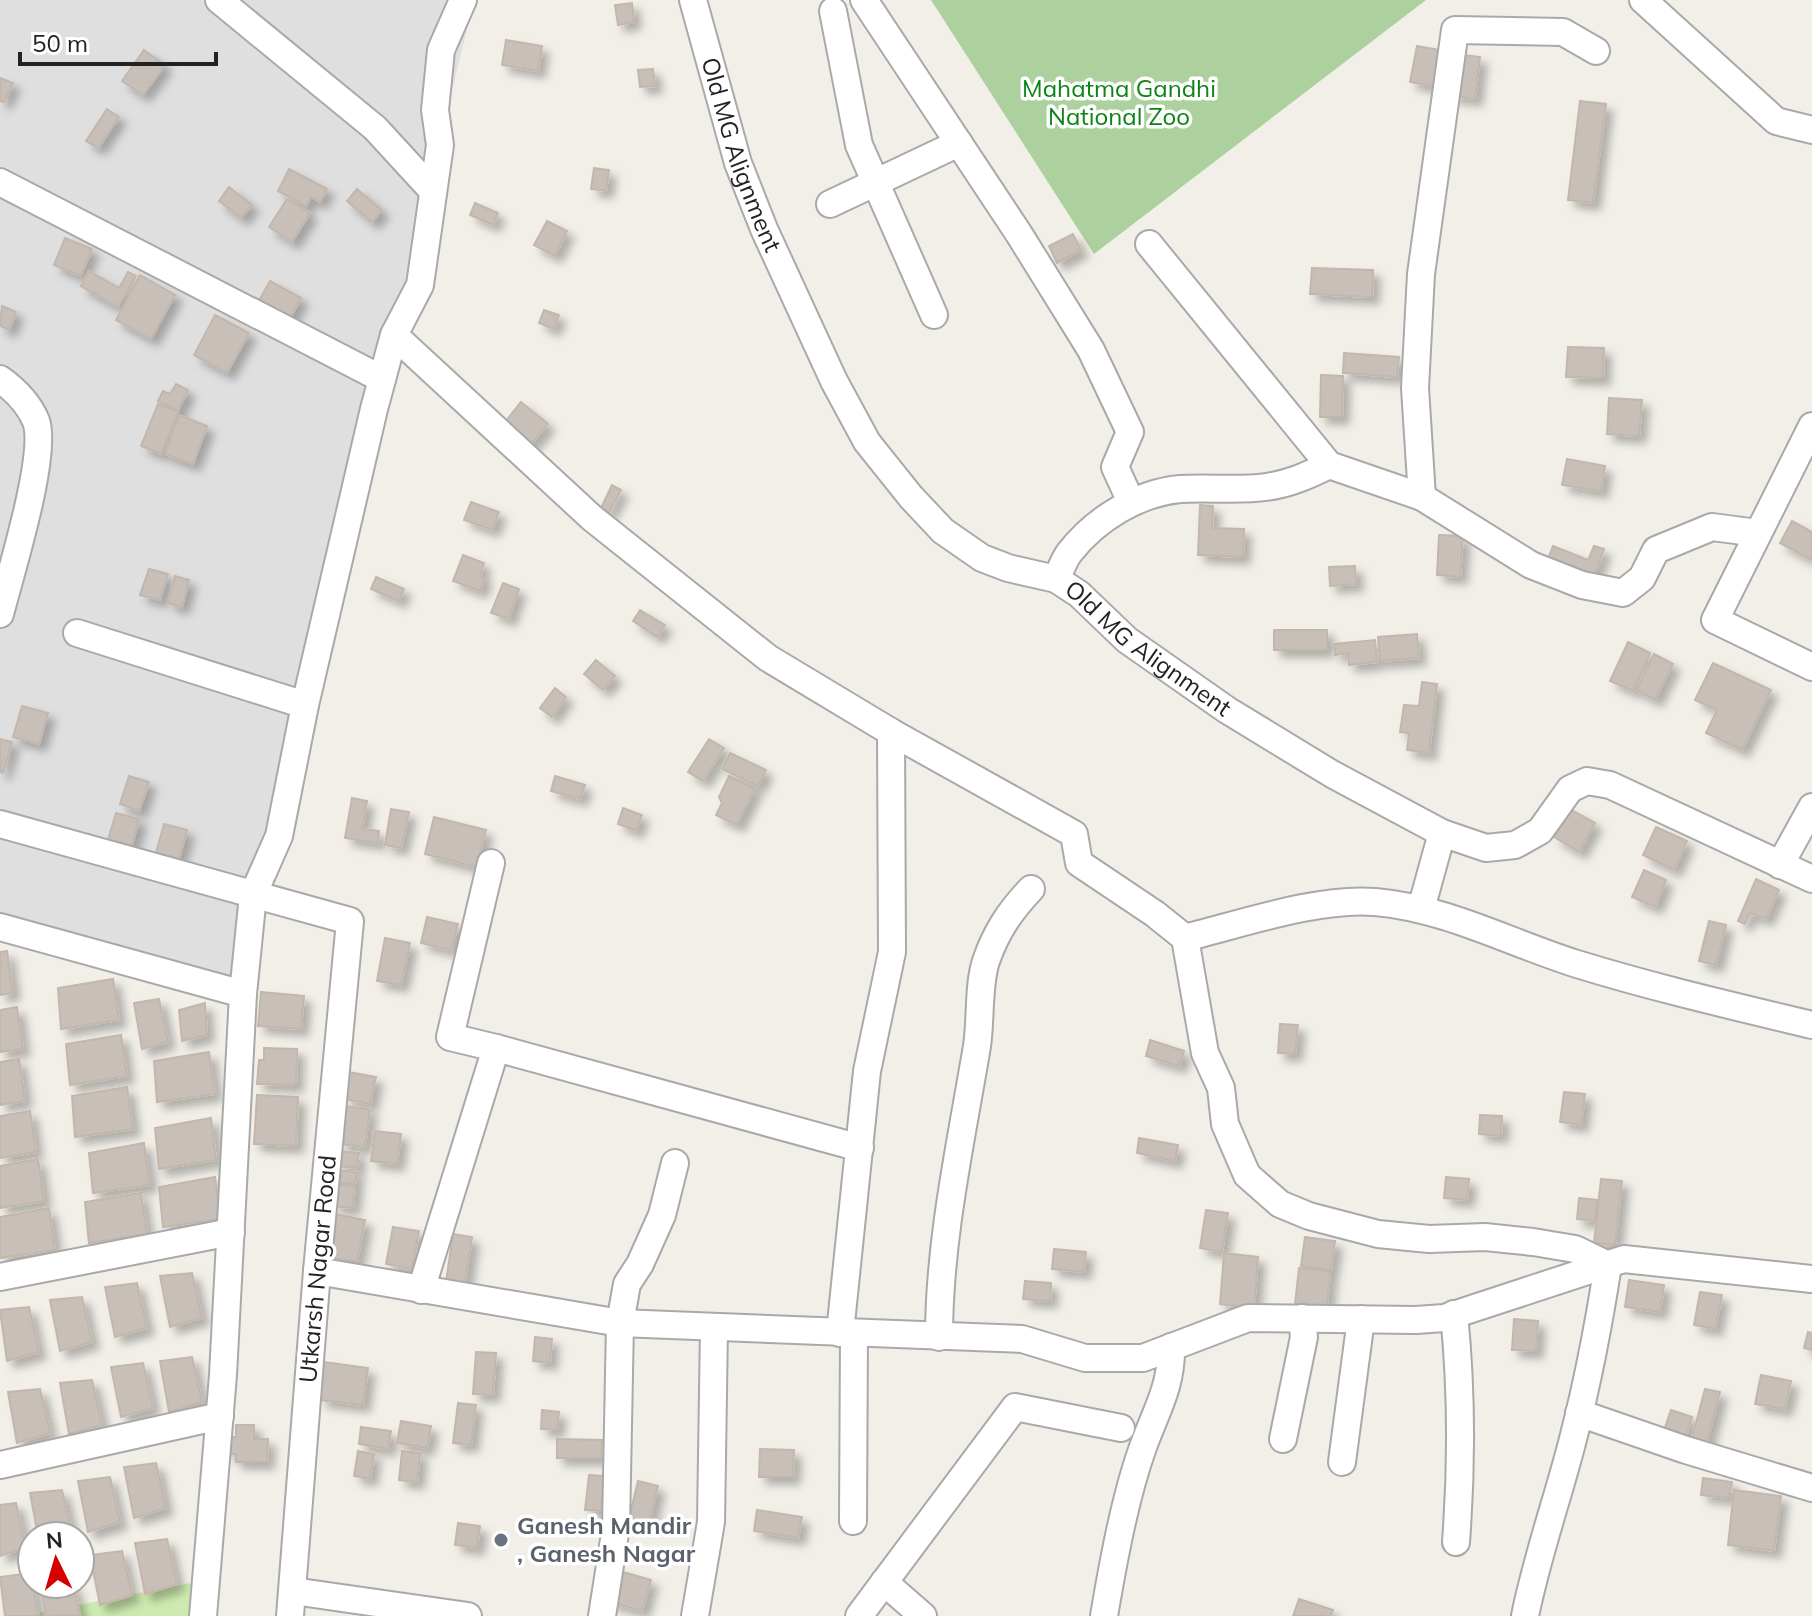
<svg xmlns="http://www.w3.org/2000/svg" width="1812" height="1616" font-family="Mulish,sans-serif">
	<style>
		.residential { fill: #e0dfdf }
		.grass { fill: #cdebb0 }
		.forest { fill: #add19e }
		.building { fill: #c7bfb8; stroke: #c4b6ab; stroke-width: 2; filter: url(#shadow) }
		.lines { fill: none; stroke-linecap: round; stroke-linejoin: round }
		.street-casing { stroke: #a9a9a9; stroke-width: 30 }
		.street { stroke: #fff; stroke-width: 26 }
		.worship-dot { fill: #6b7280; stroke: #fff; stroke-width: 3 }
		.labels { text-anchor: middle; stroke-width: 7; stroke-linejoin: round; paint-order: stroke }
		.park-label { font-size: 24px; fill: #0c8416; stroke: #fff }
		.street-label { font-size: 24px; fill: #222; stroke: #fff }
		.worship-label { font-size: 24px; font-weight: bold; fill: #5b616d; stroke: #fff; text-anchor: start }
	</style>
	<defs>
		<filter id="shadow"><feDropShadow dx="7" dy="7" stdDeviation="4" flood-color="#0004"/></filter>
	</defs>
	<rect width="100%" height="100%" fill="#f2efe9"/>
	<path class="residential" d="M0 0H474L382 379 243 994 0 927Z"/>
	<path class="grass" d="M206 1580 202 1616H22Z"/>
	<path class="forest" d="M931 0H1426L1094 254Z"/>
	<path class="building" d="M632 3 634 22 618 25 615 5Z
		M506 40 542 46 538 71 502 65Z
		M1417 46 1440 50 1433 86 1410 82Z
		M144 50 165 65 143 95 122 81Z
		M1457 54 1480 57 1475 99 1451 96Z
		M653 69 655 86 640 87 638 70Z
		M0 78 13 83 4 102 0 101Z
		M1580 101 1606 104 1593 203 1568 200Z
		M107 109 119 117 98 148 86 141Z
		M594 168 609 170 606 191 591 189Z
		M289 169 327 189 320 202 311 197 306 206 278 191Z
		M229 187 252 205 241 218 219 201Z
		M357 189 382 210 372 222 347 201Z
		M287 199 310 213 292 242 269 227Z
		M475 203 498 213 493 225 470 215Z
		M547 221 567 231 555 256 534 245Z
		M1073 234 1081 250 1057 263 1049 246Z
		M65 238 92 249 81 276 54 265Z
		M1312 268 1373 270 1372 297 1310 294Z
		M89 271 119 288 128 272 136 276 118 307 81 286Z
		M140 275 175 295 151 339 116 320Z
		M270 281 301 298 287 324 256 306Z
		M2 306 16 312 9 330 0 326Z
		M544 310 559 315 553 329 539 323Z
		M215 315 249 333 227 373 194 355Z
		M1568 347 1604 348 1603 378 1566 377Z
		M1344 353 1399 357 1397 377 1343 373Z
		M1321 375 1343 376 1342 417H1320Z
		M176 384 188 390 178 411 158 401 163 391 170 394Z
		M1609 398 1642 400 1639 436 1607 434Z
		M521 402 548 424 527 449 501 427Z
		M158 404 178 412 161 454 141 446Z
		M179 415 207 426 193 464 165 454Z
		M1567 459 1605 466 1601 491 1562 485Z
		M612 485 621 490 609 513 601 508Z
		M471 502 499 512 492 530 464 520Z
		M1200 505 1213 506 1212 528 1244 529 1243 557 1198 555Z
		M1792 521 1812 532V560L1780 543Z
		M1439 535 1463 536 1460 577 1437 575Z
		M1553 546 1588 560 1594 546 1604 549 1593 579 1547 561Z
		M463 555 484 563 480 576 485 578 480 591 453 581Z
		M1355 566 1356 584 1330 586 1329 567Z
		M149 569 168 574 160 600 140 595Z
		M175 576 189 580 182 607 168 603Z
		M376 577 404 589 399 601 371 589Z
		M503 583 519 589 509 619 491 613Z
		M640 610 665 625 657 637 633 621Z
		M1274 630H1327V650H1274Z
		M1417 634 1419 658 1380 661 1378 637Z
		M1375 640 1377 662 1349 665 1348 653 1335 655 1334 644Z
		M1628 642 1650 653 1633 691 1610 681Z
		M1654 654 1673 664 1655 700 1636 690Z
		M596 660 615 676 603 690 584 674Z
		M1713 663 1771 690 1742 750 1706 733 1717 710 1695 700Z
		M1422 682 1437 684 1429 753 1407 750 1409 733 1400 732 1404 705 1419 706Z
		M555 688 566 697 552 717 540 708Z
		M22 706 48 713 39 744 13 737Z
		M0 739 12 742 3 773 0 772Z
		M709 739 724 748 703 781 688 772Z
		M730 753 766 770 758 786 722 769Z
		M129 776 149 782 139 811 120 804Z
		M555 776 585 785 580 799 551 791Z
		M729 776 755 789 737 825 716 815 722 803 719 797Z
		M352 798 367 801 362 829 379 831 378 843 345 838Z
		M623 808 642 815 636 831 618 824Z
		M391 809 409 812 401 848 385 845Z
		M1570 809 1595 823 1579 852 1554 837Z
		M116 813 139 819 131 849 107 843Z
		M434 817 486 830 476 867 425 854Z
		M164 824 187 830 179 859 156 853Z
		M1656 827 1687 841 1674 870 1643 855Z
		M1644 870 1666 880 1655 907 1632 897Z
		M1756 879 1779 890 1766 919 1750 913 1745 924 1738 921Z
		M427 917 458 924 451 950 421 943Z
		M1709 921 1726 925 1716 965 1699 961Z
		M385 938 410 943 401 985 377 981Z
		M7 951 13 993 0 995V952Z
		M113 979 119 1020 61 1029 58 988Z
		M261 992 304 996 301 1029 258 1026Z
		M159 999 168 1042 142 1049 134 1003Z
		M205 1003 207 1035 182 1041 179 1010Z
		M17 1007 23 1049 0 1052V1010Z
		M1280 1024 1298 1025 1295 1054 1278 1053Z
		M121 1035 127 1076 70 1085 66 1044Z
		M1150 1040 1184 1051 1179 1066 1146 1056Z
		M264 1048 297 1049 296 1085 257 1084 259 1060H264Z
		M209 1052 215 1094 157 1102 154 1061Z
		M19 1059 25 1101 0 1105V1062Z
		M349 1072 376 1077 370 1104 344 1099Z
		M127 1087 133 1129 75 1137 72 1096Z
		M1564 1092 1585 1094 1581 1125 1560 1122Z
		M257 1095 298 1097 296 1146 254 1144Z
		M344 1106 370 1109 365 1147 339 1144Z
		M30 1111 36 1152 0 1158V1116Z
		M1480 1115 1502 1116 1501 1136 1479 1134Z
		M211 1118 216 1160 159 1169 155 1128Z
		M375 1131 401 1134 397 1164 371 1161Z
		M1139 1138 1178 1145 1175 1161 1137 1153Z
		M144 1143 150 1185 93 1193 89 1153Z
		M339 1151 359 1153 357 1168 337 1166Z
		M38 1159 44 1201 0 1208V1166Z
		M336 1170 357 1172 355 1184 335 1182Z
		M215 1177 220 1219 163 1227 159 1187Z
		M1446 1177 1469 1179 1467 1200 1444 1198Z
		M1601 1179 1622 1181 1615 1245 1594 1243Z
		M334 1184 355 1186 353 1208 332 1206Z
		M141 1193 147 1234 89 1243 85 1202Z
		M1579 1198 1597 1200 1595 1221 1577 1219Z
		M49 1208 55 1250 0 1258V1217Z
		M1206 1210 1228 1213 1222 1252 1200 1248Z
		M336 1214 365 1220 357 1262 328 1257Z
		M393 1227 419 1231 412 1269 386 1264Z
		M453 1234 472 1237 465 1285 446 1282Z
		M1305 1237 1335 1241 1331 1270 1301 1266Z
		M1054 1249 1086 1252 1084 1272 1052 1269Z
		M1224 1253 1258 1257 1254 1308 1220 1304Z
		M1299 1268 1330 1271 1327 1307 1295 1304Z
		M192 1273 202 1318 170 1327 160 1276Z
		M1629 1280 1664 1285 1660 1312 1625 1307Z
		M1025 1281 1051 1283 1050 1301 1023 1299Z
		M137 1283 147 1328 115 1337 105 1287Z
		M1700 1292 1722 1295 1715 1329 1694 1325Z
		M82 1297 92 1342 60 1351 50 1300Z
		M29 1307 39 1352 7 1361 0 1310Z
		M1514 1319 1538 1321 1536 1351 1512 1350Z
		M1808 1332 1812 1333V1350L1804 1348Z
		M535 1337 552 1339 550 1363 533 1361Z
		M476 1352 496 1353 493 1395 473 1394Z
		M192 1357 202 1402 169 1412 160 1361Z
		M324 1362 368 1368 363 1405 320 1400Z
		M143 1363 153 1408 121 1417 111 1367Z
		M1761 1375 1791 1381 1785 1409 1755 1404Z
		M92 1380 102 1425 69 1434 60 1383Z
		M40 1389 50 1433 17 1443 8 1392Z
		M1705 1389 1720 1392 1706 1446 1691 1442Z
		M458 1403 476 1405 471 1445 453 1443Z
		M542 1410 559 1412 557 1430 541 1429Z
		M1671 1410 1692 1417 1684 1443 1662 1436Z
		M401 1421 431 1426 427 1448 397 1443Z
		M236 1425H254V1439H268L267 1462H236V1454H227V1437H236Z
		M361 1427 391 1431 388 1449 359 1444Z
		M557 1439 602 1440 601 1458H557Z
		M760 1449 794 1450 793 1477H759Z
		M358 1451 374 1454 370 1479 354 1476Z
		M402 1451 420 1453 417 1482 399 1480Z
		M156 1463 166 1508 134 1518 124 1467Z
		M589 1475 605 1476 601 1511 585 1510Z
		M110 1477 120 1522 88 1532 78 1481Z
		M1703 1478 1732 1482 1729 1498 1701 1495Z
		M638 1481 658 1486 649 1523 629 1518Z
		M62 1490 72 1534 38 1536 30 1493Z
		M1734 1490 1781 1496 1774 1551 1728 1545Z
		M16 1503 26 1548 0 1556V1505Z
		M757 1510 802 1517 798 1538 754 1531Z
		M458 1523 480 1526 477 1548 455 1545Z
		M167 1539 177 1584 145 1594 135 1543Z
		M122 1551 132 1595 100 1605 90 1555Z
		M616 1570 651 1580 642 1611 607 1601Z
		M30 1573 39 1616H5L0 1577Z
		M40 1584H73L80 1615 46 1616Z
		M1299 1599 1333 1610 1331 1616H1293Z"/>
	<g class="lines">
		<defs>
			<g id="street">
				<path d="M219 0 375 128 432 190"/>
				<path d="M463 0 441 50 435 110 440 145 420 285 394 335 592 518 768 658 891 732 1074 834 1079 863 1155 914 1185 938 1205 1053 1221 1088 1225 1124 1247 1175 1280 1204 1309 1216 1378 1234 1429 1239 1485 1237 1533 1242 1575 1249 1608 1265C1599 1323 1588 1381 1573 1439 1558 1498 1537 1556 1525 1616"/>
				<path id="s1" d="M693 0 738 163 764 229 834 381 867 442 911 497 943 531 982 558 1008 568 1056 579 1079 594 1127 640 1227 710 1332 774 1442 833 1486 848 1515 845 1540 831 1570 789 1587 781 1610 785 1812 879"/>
				<path d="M864 0 1019 234 1091 350 1130 432 1115 467 1131 502"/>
				<path d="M1643 0 1776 121 1812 130"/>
				<path d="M833 11 859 145 934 315"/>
				<path d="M0 182 382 379"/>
				<path d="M830 204 959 143"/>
				<path d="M1149 244 1329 465 1422 497 1531 565 1582 585 1623 593 1642 578 1656 550 1712 527 1758 533"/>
				<path d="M0 379C14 389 29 404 36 421 48 454 10 575 0 614"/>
				<path d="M1812 426 1715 620 1812 667"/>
				<path d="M1422 497 1415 388 1421 274 1455 30 1563 32 1596 51"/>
				<path d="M1056 579C1061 570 1064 559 1070 552 1096 519 1138 493 1180 489 1208 487 1238 491 1266 487 1289 484 1309 475 1329 465"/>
				<path d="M77 633 305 705"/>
				<path d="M0 824 350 921 317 1271 290 1616"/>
				<path d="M1780 865 1812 807"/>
				<path d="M1421 909 1442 833"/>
				<path d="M0 927 243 994"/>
				<path d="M1185 938C1241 924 1319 897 1375 902 1446 908 1510 943 1577 964 1655 988 1733 1006 1812 1025"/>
				<path d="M496 1048 860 1148"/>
				<path d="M317 1271 620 1323 1022 1339 1085 1358H1143L1248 1318 1416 1320 1444 1318 1624 1259 1812 1279"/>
				<path d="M0 1277 231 1232"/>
				<path d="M421 1290 496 1048 450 1037 491 863"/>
				<path d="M1454 1314C1462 1393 1462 1463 1456 1542"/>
				<path d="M840 1333 867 1071 892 952 891 732"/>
				<path d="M939 1337C939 1240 961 1142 977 1046 981 1020 978 985 986 961 996 932 1010 911 1031 889"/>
				<path d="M1579 1413 1686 1450 1812 1488"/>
				<path d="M1283 1439 1304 1337 1302 1318"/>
				<path d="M1342 1462 1361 1319"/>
				<path d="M0 1465 220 1416"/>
				<path d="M853 1521 854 1334"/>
				<path d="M884 1582 923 1616"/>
				<path d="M293 1591 468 1616"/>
				<path d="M203 1616 223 1375 243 994 253 895 279 836 305 705 374 409 394 335"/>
				<path d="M602 1616 616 1527 620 1323 627 1284 640 1264 662 1215 675 1163"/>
				<path d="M695 1616 711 1522 714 1328"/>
				<path d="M859 1616 1015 1407 1121 1428"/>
				<path d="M1104 1616C1113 1563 1125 1497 1143 1447 1156 1411 1172 1386 1171 1347"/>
			</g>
		</defs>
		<use href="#street" class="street-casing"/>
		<use href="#street" class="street"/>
	</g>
	<circle class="worship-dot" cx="501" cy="1540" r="8"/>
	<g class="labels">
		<g class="park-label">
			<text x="1119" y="97">Mahatma Gandhi<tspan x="1119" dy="28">National Zoo</tspan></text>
		</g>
		<g class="street-label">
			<text dy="8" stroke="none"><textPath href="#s1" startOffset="162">Old MG Alignment</textPath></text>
			<text dy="8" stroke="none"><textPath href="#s1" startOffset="834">Old MG Alignment</textPath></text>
			<text transform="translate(318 1269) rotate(-85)" y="8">Utkarsh Nagar Road</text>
		</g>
		<g class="worship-label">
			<text x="517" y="1534">Ganesh Mandir<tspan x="517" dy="28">, Ganesh Nagar</tspan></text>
		</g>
	</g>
	<g transform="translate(56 1560) rotate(355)"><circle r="38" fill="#ffffff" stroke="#a7a7a7" stroke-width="2"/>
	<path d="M0-6L14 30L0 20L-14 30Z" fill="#d40000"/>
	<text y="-12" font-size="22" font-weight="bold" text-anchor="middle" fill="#222222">N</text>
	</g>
	<path d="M20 52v12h196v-12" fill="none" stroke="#222222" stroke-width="4"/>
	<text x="32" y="52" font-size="24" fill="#222222" stroke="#ffffff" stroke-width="6" paint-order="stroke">50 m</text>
</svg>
